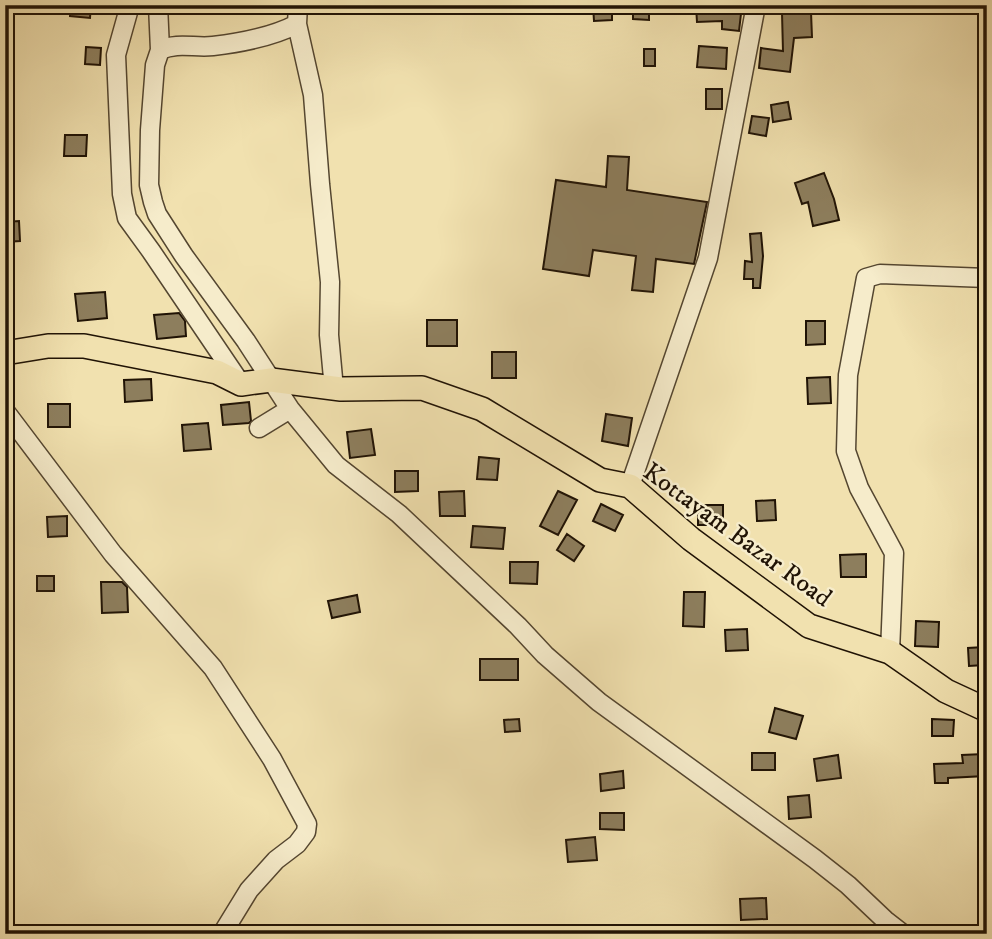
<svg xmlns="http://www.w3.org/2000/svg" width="992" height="939" font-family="'IM FELL DW Pica',serif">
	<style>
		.building { fill: #8d7e5d; stroke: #201305; stroke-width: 2 }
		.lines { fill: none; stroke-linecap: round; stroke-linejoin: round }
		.minor-casing { stroke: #544630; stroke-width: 21 }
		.major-casing { stroke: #201305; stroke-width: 26 }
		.minor { stroke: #f6eccb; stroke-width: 18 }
		.major { stroke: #f1e1af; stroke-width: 23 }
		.labels { text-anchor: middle; stroke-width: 5; stroke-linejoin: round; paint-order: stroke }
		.street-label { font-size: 26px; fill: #201305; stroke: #f6eccb }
	</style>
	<rect width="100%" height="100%" fill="#f1e1af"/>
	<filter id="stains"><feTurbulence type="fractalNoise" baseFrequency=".00286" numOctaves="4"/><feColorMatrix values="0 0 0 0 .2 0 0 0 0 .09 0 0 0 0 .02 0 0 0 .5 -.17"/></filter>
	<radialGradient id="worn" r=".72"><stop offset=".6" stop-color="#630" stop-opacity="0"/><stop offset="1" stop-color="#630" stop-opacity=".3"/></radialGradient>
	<path class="building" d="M71 5H91L90 18 70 16Z
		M593 5H612V20L594 21Z
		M633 5H649V20L633 19Z
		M705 5H742L739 31 722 29V21L697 22 696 6Z
		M811 12 812 37 794 38 790 72 759 68 761 48 783 51 782 13Z
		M699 46 727 48 726 69 697 67Z
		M86 47 101 48 100 65 85 64Z
		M644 49H655V66H644Z
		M706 89H722V109H706Z
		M788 102 791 119 773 122 771 105Z
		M752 116 769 118 766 136 749 133Z
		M65 135H87L86 156H64Z
		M608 156 629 157 627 190 707 202 694 264 656 259 653 292 632 290 636 256 593 250 589 276 543 269 556 180 606 187Z
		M824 173 834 199 839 220 813 226 808 202 802 204 795 183Z
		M19 221 20 241 5 242V222Z
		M761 233 763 256 760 288H753V279H744L745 261 752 262 750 234Z
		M105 292 107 318 78 321 75 294Z
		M179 313 185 321 186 336 157 339 154 315Z
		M427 320H457V346H427Z
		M806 321H825V344L806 345Z
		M492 352H516V378H492Z
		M830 377 831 403 808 404 807 378Z
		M151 379 152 400 125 402 124 380Z
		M249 402 251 421 249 423 223 425 221 405Z
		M48 404H70V427H48Z
		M606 414 632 418 628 446 602 441Z
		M208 423 211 449 184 451 182 425Z
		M371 429 375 455 350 458 347 432Z
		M479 457 499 459 497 480 477 479Z
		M395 471H418V491L395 492Z
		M464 491 465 516H440L439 492Z
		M558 491 577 500 558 535 540 526Z
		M775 500 776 520 757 521 756 501Z
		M601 504 623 515 615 531 593 521Z
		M698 505H723V525H698Z
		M67 516V536L48 537 47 517Z
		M473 526 505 528 503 549 471 547Z
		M567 534 584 546 574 561 557 550Z
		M866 554V577H841L840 555Z
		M510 562H538L537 584 510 583Z
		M37 576H54V591H37Z
		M101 582H122L127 587 128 612 102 613Z
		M684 592H705L704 627 683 626Z
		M357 595 360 612 332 618 328 601Z
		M916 621 939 622 938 647 915 646Z
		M747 629 748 650 726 651 725 630Z
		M984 647V665L969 666 968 648Z
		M480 659H518V680H480Z
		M775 708 803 716 796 739 769 732Z
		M519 719 520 731 505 732 504 720Z
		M932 719 954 720 953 736H932Z
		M752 753H775V770H752Z
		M984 754 985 776 948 778V783H935L934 764 963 763 962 755Z
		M838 755 841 778 817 781 814 759Z
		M623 771 624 788 601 791 600 774Z
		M809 795 811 817 789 819 788 797Z
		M600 813H624V830L600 829Z
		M595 837 597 860 568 862 566 840Z
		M766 898 767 919 741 920 740 899Z"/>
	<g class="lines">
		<defs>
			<path id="minor" d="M130 5 116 55 122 194 127 218 151 251 241 384
				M158 5 160 50 155 65 150 130 149 185 153 202 157 214 184 256 246 341 290 409 336 465 399 514 518 626 545 655 599 702 815 859 848 885 885 920 903 934
				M297 24 313 95 320 184 330 282 329 335 334 389
				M160 50C178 42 194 48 213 46 239 43 274 36 297 24L298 5
				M5 411 113 554 213 668 272 759 307 824 306 832 297 844 276 860 249 890 222 934
				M259 428 290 409
				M630 486 708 258 756 5
				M890 652 894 553 859 488 846 451 848 375 866 278 880 274 987 278"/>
			<path id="major" d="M5 353 48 346H84L217 372 241 384 271 380 341 389 422 388 482 409 600 480 630 486 691 539 809 626 890 652 946 691 987 710"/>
		</defs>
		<use href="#minor" class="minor-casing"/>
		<use href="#major" class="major-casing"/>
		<use href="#minor" class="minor"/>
		<use href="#major" class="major"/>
	</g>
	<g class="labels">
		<g class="street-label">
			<text transform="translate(738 534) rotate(36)" y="9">Kottayam Bazar Road</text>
		</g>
	</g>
	<rect width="992" height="939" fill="none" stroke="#f1e1af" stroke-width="28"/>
	<rect x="7" y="7" width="978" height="925" fill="none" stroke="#201305" stroke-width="3.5"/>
	<rect x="14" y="14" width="964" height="911" fill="none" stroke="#201305" stroke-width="2"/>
	<rect width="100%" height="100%" filter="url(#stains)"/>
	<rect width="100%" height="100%" fill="url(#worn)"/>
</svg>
